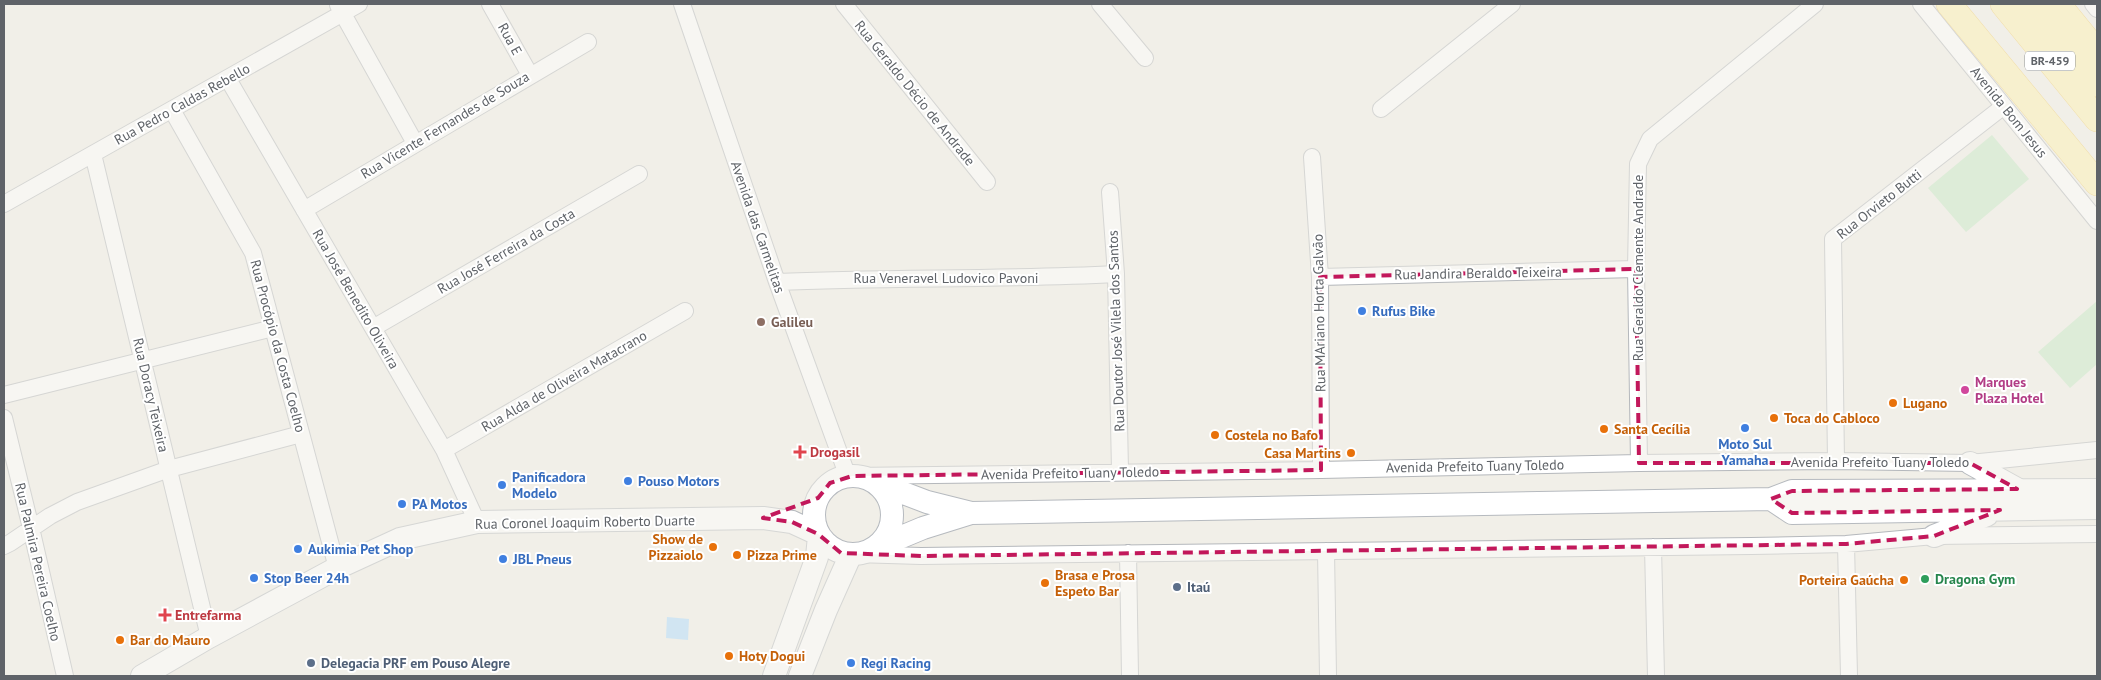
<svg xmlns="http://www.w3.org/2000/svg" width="2101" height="680" font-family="'PT Sans',sans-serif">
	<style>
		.green { fill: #c5e8c5 }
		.water { fill: #aadaff }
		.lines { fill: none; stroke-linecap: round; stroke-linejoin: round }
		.street-casing { stroke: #b5b8bc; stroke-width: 18 }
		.secondary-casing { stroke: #b6babf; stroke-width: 24 }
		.primary-casing { stroke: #f2c960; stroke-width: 26 }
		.street { stroke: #fff; stroke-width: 16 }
		.secondary { stroke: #fff; stroke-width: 22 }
		.primary { stroke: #fff2af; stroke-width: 25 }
		.marked { fill: none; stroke: #c2185b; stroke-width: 4; stroke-dasharray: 10 6; stroke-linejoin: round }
		.shop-dot { fill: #3f7fe0; stroke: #fff; stroke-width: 2 }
		.education-dot { fill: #8d6e63; stroke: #fff; stroke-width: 2 }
		.hotel-dot { fill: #d1479c; stroke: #fff; stroke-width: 2 }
		.food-dot { fill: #e8710a; stroke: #fff; stroke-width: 2 }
		.health-dot { fill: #e0444e; stroke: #fff; stroke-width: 2 }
		.leisure-dot { fill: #2e9e5b; stroke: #fff; stroke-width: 2 }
		.service-dot { fill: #5c6f8a; stroke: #fff; stroke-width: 2 }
		.labels { text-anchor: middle; stroke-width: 4; stroke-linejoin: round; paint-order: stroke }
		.shield { fill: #fff; stroke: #8f9295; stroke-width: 1 }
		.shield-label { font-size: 12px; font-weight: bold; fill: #5f6368 }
		.street-label { font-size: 14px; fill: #5f6368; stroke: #fff }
		.shop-label { font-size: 14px; font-weight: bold; fill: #366cbe; stroke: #fff; text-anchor: start }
		.education-label { font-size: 14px; font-weight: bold; fill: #785e54; stroke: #fff; text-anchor: start }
		.hotel-label { font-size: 14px; font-weight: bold; fill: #b23c85; stroke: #fff; text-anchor: start }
		.food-label { font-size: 14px; font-weight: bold; fill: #c56008; stroke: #fff; text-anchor: start }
		.health-label { font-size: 14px; font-weight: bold; fill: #be3a42; stroke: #fff; text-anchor: start }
		.leisure-label { font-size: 14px; font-weight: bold; fill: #27864d; stroke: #fff; text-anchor: start }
		.service-label { font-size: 14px; font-weight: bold; fill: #4e5e75; stroke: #fff; text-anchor: start }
	</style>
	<rect width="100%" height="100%" fill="#f1efe8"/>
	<path class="green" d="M1992 135 2029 179 1966 232 1928 188Z
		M2097 301V364L2070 388 2038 352Z"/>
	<path class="water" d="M667 617 689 619 688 640 666 638Z"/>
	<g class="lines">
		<defs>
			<path id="street" d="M490 4 530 75
				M682 4 777 282 848 477
				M844 4 987 182
				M1100 4 1145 58
				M1921 4 2097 221
				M2093 4 2097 9
				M338 5 415 143
				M228 79 444 450 477 522
				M1381 109 1512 4
				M172 110 253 253 337 568
				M93 154 209 637
				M1312 157 1320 277 1321 470
				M1110 192 1116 274 1120 471
				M4 204 359 4
				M304 210 588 42
				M1320 277 1636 269
				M777 282C890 277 1003 280 1116 274
				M373 328 639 174
				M4 395 273 328
				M4 418 31 528 65 676
				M444 450 685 311
				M1836 461 1833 239 2004 106
				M1639 463 1636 269 1638 164 1650 139 1815 4
				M852 476 1321 470 1639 463 1836 461 1970 463 2097 450
				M1846 544 1849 676
				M4 546 10 543 50 516 77 502 169 469 301 434
				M1653 547 1656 676
				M1326 551 1328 676
				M1128 553 1130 676
				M855 554 921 556 1751 546 1846 544 1934 536 2097 534"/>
			<path id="secondary" d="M1970 463 2017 489
				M814 515a39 39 0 1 1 78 0a39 39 0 1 1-78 0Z
				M872 481 927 502 971 513 1771 499 1792 491 2097 490
				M1771 499 1792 513 2097 508
				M1934 536 1987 515
				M875 548 923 528 971 513
				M142 676 209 637 337 568 400 539 477 522 763 518 792 522 818 534
				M774 676 817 557 819 536
				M800 676 826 610 851 554"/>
			<path id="primary" d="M1949 4 2097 183
				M2003 4 2097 119
				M2031 4 2097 84
				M2058 4 2097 52"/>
		</defs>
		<use href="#street" class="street-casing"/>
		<use href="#secondary" class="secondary-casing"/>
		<use href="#primary" class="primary-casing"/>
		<use href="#street" class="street"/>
		<use href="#secondary" class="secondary"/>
		<use href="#primary" class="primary"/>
	</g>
	<path d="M0 0H2101V680H0ZM1636 269 1639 463H1970L2017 489 1792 491 1771 499 1792 513 2000 510 1934 536 1846 544 921 556 841 553 818 534 792 522 763 518 818 498 830 483 852 476 1321 470 1320 277Z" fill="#f1efe8" fill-opacity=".55" fill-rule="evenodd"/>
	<path class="marked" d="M1636 269 1639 463H1970L2017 489 1792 491 1771 499 1792 513 2000 510 1934 536 1846 544 921 556 841 553 818 534 792 522 763 518 818 498 830 483 852 476 1321 470 1320 277Z"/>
	<g class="shop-dot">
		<circle cx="1362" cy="311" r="5"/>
		<circle cx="1745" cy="428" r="5"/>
		<circle cx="628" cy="481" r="5"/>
		<circle cx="502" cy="485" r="5"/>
		<circle cx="402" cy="504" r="5"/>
		<circle cx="298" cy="549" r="5"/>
		<circle cx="503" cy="559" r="5"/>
		<circle cx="254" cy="578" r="5"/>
		<circle cx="851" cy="663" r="5"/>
	</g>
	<circle class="education-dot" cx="761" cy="322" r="5"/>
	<circle class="hotel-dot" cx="1965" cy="390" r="5"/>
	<g class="food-dot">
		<circle cx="1893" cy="403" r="5"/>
		<circle cx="1774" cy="418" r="5"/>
		<circle cx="1604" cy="429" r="5"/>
		<circle cx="1215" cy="435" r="5"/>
		<circle cx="1351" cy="453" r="5"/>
		<circle cx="713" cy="547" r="5"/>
		<circle cx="737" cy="555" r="5"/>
		<circle cx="1904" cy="580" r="5"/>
		<circle cx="1045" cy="583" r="5"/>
		<circle cx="120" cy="640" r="5"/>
		<circle cx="729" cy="656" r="5"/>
	</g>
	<g class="health-dot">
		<path d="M797.5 444.5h5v5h5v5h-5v5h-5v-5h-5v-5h5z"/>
		<path d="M162.5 607.5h5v5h5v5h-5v5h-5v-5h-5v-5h5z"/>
	</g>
	<circle class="leisure-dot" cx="1925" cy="579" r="5"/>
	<g class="service-dot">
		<circle cx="1177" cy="587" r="5"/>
		<circle cx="311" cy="663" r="5"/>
	</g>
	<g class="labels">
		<rect class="shield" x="2025" y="51.5" width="50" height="19" rx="4"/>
		<g class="shield-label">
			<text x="2050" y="65">BR-459</text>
		</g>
		<g class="street-label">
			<text transform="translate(510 39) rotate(61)" y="5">Rua E</text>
			<text transform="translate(915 93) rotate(51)" y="5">Rua Geraldo Décio de Andrade</text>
			<text transform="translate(182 104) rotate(-29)" y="5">Rua Pedro Caldas Rebello</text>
			<text transform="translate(2009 112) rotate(51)" y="5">Avenida Bom Jesus</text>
			<text transform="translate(445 125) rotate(-31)" y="5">Rua Vicente Fernandes de Souza</text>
			<text transform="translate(1879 204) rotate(-38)" y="5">Rua Orvieto Butti</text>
			<text transform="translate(758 227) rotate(71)" y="5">Avenida das Carmelitas</text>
			<text transform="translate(506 251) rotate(-30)" y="5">Rua José Ferreira da Costa</text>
			<text transform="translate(1638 268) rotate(-90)" y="5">Rua Geraldo Clemente Andrade</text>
			<text transform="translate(1478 273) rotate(-1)" y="5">Rua Jandira Beraldo Teixeira</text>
			<text x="946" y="283">Rua Veneravel Ludovico Pavoni</text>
			<text transform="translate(356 299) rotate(60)" y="5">Rua José Benedito Oliveira</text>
			<text transform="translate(1319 313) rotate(-91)" y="5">Rua MAriano Horta Galvão</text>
			<text transform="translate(1116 331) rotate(-92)" y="5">Rua Doutor José Vilela dos Santos</text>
			<text transform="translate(278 346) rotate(75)" y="5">Rua Procópio da Costa Coelho</text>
			<text transform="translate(564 381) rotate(-30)" y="5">Rua Alda de Oliveira Matacrano</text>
			<text transform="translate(151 395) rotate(77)" y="5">Rua Doracy Teixeira</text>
			<text x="1880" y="467">Avenida Prefeito Tuany Toledo</text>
			<text transform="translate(1475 466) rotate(-1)" y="5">Avenida Prefeito Tuany Toledo</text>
			<text transform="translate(1070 473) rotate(-1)" y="5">Avenida Prefeito Tuany Toledo</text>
			<text transform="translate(585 522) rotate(-1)" y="5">Rua Coronel Joaquim Roberto Duarte</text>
			<text transform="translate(38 562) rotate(77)" y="5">Rua Palmira Pereira Coelho</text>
		</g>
		<g class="shop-label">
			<text x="1372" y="316">Rufus Bike</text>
			<text x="1745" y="449" text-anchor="middle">Moto Sul<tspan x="1745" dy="16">Yamaha</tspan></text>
			<text x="512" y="482">Panificadora<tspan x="512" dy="16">Modelo</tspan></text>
			<text x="638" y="486">Pouso Motors</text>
			<text x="412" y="509">PA Motos</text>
			<text x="308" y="554">Aukimia Pet Shop</text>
			<text x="513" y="564">JBL Pneus</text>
			<text x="264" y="583">Stop Beer 24h</text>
			<text x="861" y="668">Regi Racing</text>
		</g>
		<g class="education-label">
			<text x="771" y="327">Galileu</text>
		</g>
		<g class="hotel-label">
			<text x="1975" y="387">Marques<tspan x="1975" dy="16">Plaza Hotel</tspan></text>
		</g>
		<g class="food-label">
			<text x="1903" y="408">Lugano</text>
			<text x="1784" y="423">Toca do Cabloco</text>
			<text x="1614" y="434">Santa Cecília</text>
			<text x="1225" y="440">Costela no Bafo</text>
			<text x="1341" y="458" text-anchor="end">Casa Martins</text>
			<text x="703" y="544" text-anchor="end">Show de<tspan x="703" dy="16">Pizzaiolo</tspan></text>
			<text x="747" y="560">Pizza Prime</text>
			<text x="1055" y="580">Brasa e Prosa<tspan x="1055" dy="16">Espeto Bar</tspan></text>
			<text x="1894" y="585" text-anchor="end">Porteira Gaúcha</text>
			<text x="130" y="645">Bar do Mauro</text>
			<text x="739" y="661">Hoty Dogui</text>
		</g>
		<g class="health-label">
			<text x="810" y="457">Drogasil</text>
			<text x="175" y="620">Entrefarma</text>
		</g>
		<g class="leisure-label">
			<text x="1935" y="584">Dragona Gym</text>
		</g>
		<g class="service-label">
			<text x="1187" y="592">Itaú</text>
			<text x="321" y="668">Delegacia PRF em Pouso Alegre</text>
		</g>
	</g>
	<rect width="2101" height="680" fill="none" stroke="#5f6368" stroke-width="10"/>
</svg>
